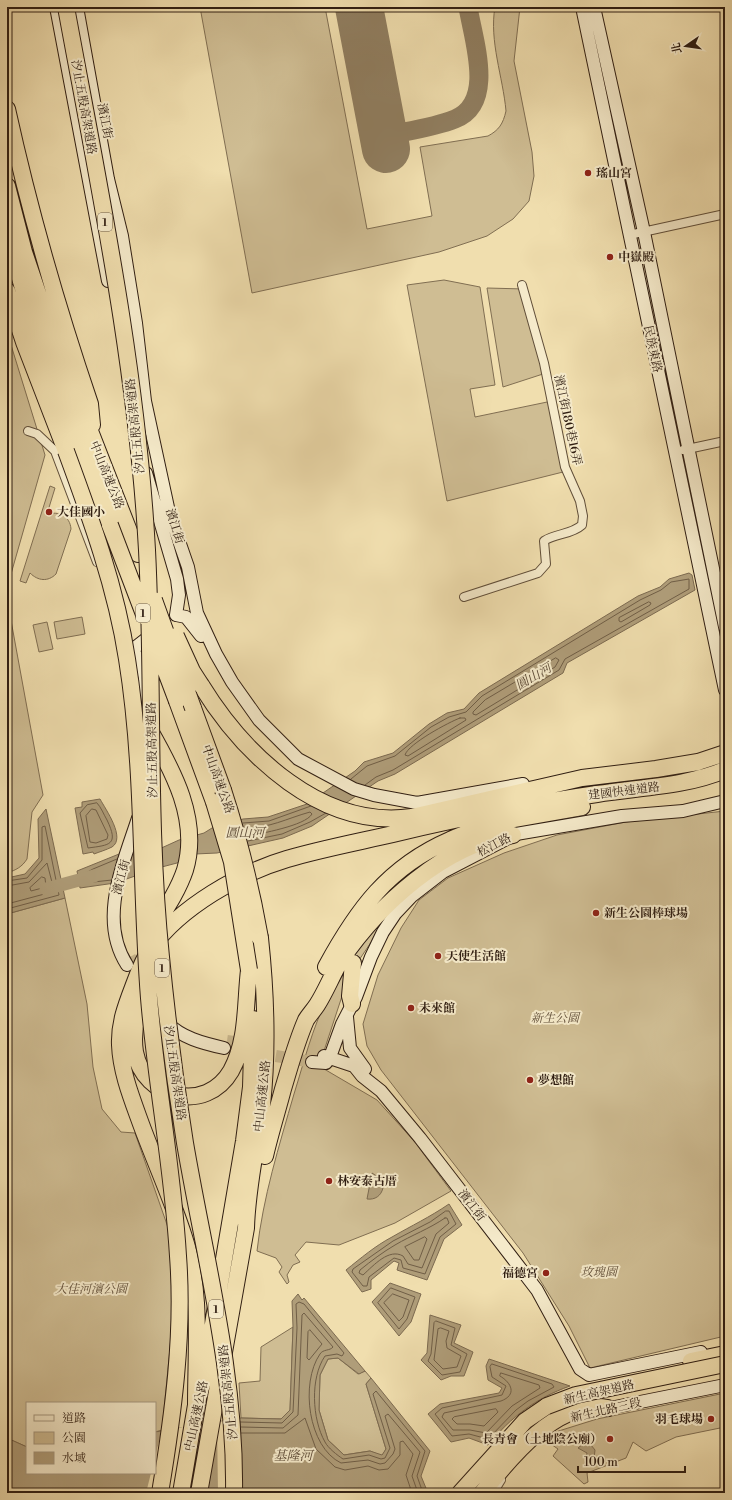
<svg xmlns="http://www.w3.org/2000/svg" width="732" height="1500" font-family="'Libre Bodoni','Noto Serif TC',serif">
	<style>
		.green { fill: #cfbd93; stroke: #806e52 }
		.water { fill: #af9d79; stroke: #7c6a50 }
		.pier { fill: #f0deae }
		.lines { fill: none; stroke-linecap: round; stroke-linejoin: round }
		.shore { stroke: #705e46; stroke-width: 1 }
		.river { stroke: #af9d79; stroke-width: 13 }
		.taxiway { stroke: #907e60; stroke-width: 19 }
		.runway { stroke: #907e60; stroke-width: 48 }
		.secondary-tunnel { stroke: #cab88f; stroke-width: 12; stroke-dasharray: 12 6; stroke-linecap: butt }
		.street-casing { stroke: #604e39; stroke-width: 10 }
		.secondary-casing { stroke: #301e12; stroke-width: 14 }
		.highway-casing { stroke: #301e12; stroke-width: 18 }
		.street { stroke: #f5eaca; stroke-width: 8 }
		.secondary { stroke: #f5eaca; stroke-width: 12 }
		.highway { stroke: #f0deae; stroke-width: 16 }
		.highway-bridge-casing { stroke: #301e12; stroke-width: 18; stroke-linecap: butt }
		.highway-bridge { stroke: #f0deae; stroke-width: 16 }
		.poi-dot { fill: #8f2418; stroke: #f5eaca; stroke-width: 1.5 }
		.labels { text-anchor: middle; stroke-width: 4; stroke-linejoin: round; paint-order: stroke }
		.shield { fill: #f5eaca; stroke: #6b5b49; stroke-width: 1 }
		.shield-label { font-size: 11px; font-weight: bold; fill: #301e12 }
		.street-label { font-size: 12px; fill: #301e12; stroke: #f5eaca }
		.poi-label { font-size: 12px; font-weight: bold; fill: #301e12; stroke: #f5eaca; text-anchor: start }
		.park-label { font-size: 12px; font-style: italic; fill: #604e39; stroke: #f5eaca }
		.water-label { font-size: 13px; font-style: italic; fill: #5c4a36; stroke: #f5eaca }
	</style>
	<rect width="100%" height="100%" fill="#f0deae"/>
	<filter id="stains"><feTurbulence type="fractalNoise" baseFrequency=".005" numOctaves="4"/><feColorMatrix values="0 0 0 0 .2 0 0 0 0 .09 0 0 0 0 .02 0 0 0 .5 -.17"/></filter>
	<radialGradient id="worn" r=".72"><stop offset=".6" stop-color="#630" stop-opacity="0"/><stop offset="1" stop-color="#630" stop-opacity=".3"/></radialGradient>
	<path class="green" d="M200 7H325L367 229 432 216 420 147 488 136C499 130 503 124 506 111 503 77 489 41 495 7H520L514 61 532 152 534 176 529 201 513 219 487 236 439 252 252 293Z
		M444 280 480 287 495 385 470 389 475 417 552 401 563 472 447 501 407 285Z
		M487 288 524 289 546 373 503 387Z
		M7 332 45 455 11 574 9 596 10 615 43 795 32 812 27 859C22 867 16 870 7 873Z
		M50 486 55 488 47 514C59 511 70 516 71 529L56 574C48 582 38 581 30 573L26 583 20 581Z
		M82 617 85 634 57 639 54 622Z
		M47 622 53 649 39 652 33 625Z
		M725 811V1336L590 1368 569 1326 523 1253 381 1070 367 1046 363 1024 378 975 401 928 419 900 448 878 504 853 557 835 626 822Z
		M65 898 87 1004 93 1067 102 1109 121 1132 135 1133 171 1236 176 1286 162 1430 155 1432V1403H27V1447L7 1438V914Z
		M384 916V923L349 975 319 1066 377 1100 414 1141 451 1191 395 1223 339 1245 306 1242 295 1255 300 1262 293 1265 287 1275 289 1282 287 1284 279 1272 282 1267 276 1258 257 1251C263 1197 279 1146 294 1094 304 1062 312 1029 327 999 341 968 362 942 384 916Z
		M293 1327 290 1411 281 1419 241 1418 239 1383 260 1381 261 1347Z
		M338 1358 358 1374 365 1371 371 1378 366 1384 386 1449 382 1456 370 1451 344 1455 328 1440 319 1410 320 1375 328 1359Z
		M725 1393V1427L676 1437 646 1451 633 1442 626 1458 587 1473 588 1482 584 1484 553 1456 558 1449 548 1442 549 1434 597 1419Z"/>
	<path class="water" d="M689 573 692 575 695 590 567 663 563 673 395 774 378 781 312 826 283 838 217 853 195 854 177 863 158 868 115 883 80 888 77 871 124 852 157 850 179 840 204 833 212 828 243 819 268 817 307 804 355 771 364 762 393 753 429 724 447 713 464 709 479 693 638 596 660 587 669 579Z
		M100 799C106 810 126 838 112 847 106 850 99 852 94 854L93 852 83 854 75 808 82 807V802Z
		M46 809 65 898 7 914V878L25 874 39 858 38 819Z
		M372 1173 381 1179 383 1188C381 1196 375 1200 367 1199Z
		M449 1204 462 1225 444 1239 427 1280 397 1270 399 1263 394 1261 371 1280V1289L362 1292 346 1270C361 1258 375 1246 392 1237 411 1226 430 1217 449 1204Z
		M390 1283 421 1294 411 1322 399 1336 372 1302Z
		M298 1294 302 1300 304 1298 365 1371 359 1374 338 1358 328 1359 320 1375 319 1410 328 1440 344 1455 370 1451 382 1455 386 1449 366 1384 371 1378 430 1451 421 1476 428 1493H7V1438L27 1447V1473H155V1432L241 1418 281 1419 290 1410 293 1327 292 1301Z
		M430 1315 461 1325 454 1343 473 1352 464 1376H451L441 1380 421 1360 427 1353Z
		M489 1359 570 1386C536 1398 511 1417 488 1445L469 1438 451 1442 428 1414 440 1404 499 1393 502 1388 488 1380 486 1366Z
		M583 1444 591 1445 595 1450 594 1459 585 1463 587 1453 578 1448Z"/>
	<path class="pier" d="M230 1420 232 1493H218L217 1422Z
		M215 1422 202 1493H161L170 1429Z
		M162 1430 158 1493H146L151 1473H155V1457Z"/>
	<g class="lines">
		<path class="shore" d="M649 602 651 603 650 605 621 622 619 621V618Z
			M556 658 559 660 555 667 476 715 473 714V712L485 700Z
			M460 718H465L466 720 408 756 405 755C408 744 449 722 460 718Z
			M351 779 367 766 395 756 431 727 449 717 466 712 482 696 640 600 661 590 671 582 689 579V589L565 659 559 670 393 770 376 777 365 785
			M97 803C101 807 104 815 107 820 119 845 110 845 88 848L80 813 87 805Z
			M92 809 96 810 108 835 107 839 96 843 90 842 86 816Z
			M243 823 269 821 311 806
			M244 828C271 828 285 819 310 812L312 814C305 826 261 833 246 837
			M248 841 282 834 310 822 326 813
			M42 877 45 878 46 887 31 891 30 888Z
			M112 880 84 883 82 875 93 869 117 859
			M7 881 27 878 42 860V827L45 826 59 895 7 909
			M7 886 29 882 47 863 54 890 52 892 7 904
			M446 1211H449L456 1224 440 1237 425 1274 403 1268 401 1260 394 1258 369 1277 367 1286H363L352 1272 353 1269 393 1241 430 1222Z
			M445 1218H447L449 1223 436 1234 422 1268 408 1264 403 1256C389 1248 374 1265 363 1275L359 1273 360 1270C371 1261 383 1252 395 1245 412 1235 429 1229 445 1218Z
			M425 1237 427 1239 419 1260H414L405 1247Z
			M391 1288 415 1297 407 1319 399 1329 378 1303Z
			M393 1294 409 1300 403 1317 399 1321 384 1303Z
			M436 1321 455 1328 451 1345 467 1354 460 1372 442 1375 428 1361 431 1354 434 1323Z
			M441 1328 449 1331 446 1341 447 1348 461 1356 457 1367 443 1369 434 1360 438 1329Z
			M310 1330 322 1344 309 1360 307 1358 308 1332Z
			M492 1364 552 1384 554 1387 528 1401 516 1410 488 1439 469 1434 452 1436 435 1414 442 1408 502 1395 506 1386 492 1377 490 1367Z
			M501 1373 539 1385 540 1388 512 1406 486 1433 470 1430H453L442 1417 444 1413 501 1401C517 1395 512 1383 500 1376Z
			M496 1409 498 1412 484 1426 470 1424H457L452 1419 454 1417Z
			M240 1422 282 1423 293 1412 297 1328 296 1304 299 1302 304 1304 344 1353 342 1356 337 1354 325 1356C310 1378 312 1419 325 1442 328 1448 337 1455 343 1459L369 1455 381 1459 385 1458 390 1448 373 1394 376 1391 425 1451 417 1476 423 1493
			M241 1427 283 1428 298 1415 302 1315 304 1313 333 1347C330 1351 323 1349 320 1354 300 1383 308 1447 341 1463L368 1460 380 1464 385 1463 393 1454 395 1449 385 1416 388 1414 420 1452 412 1476 418 1493
			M241 1433H285L305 1418 316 1449 335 1467 345 1470 368 1466 379 1470 388 1469 400 1455V1442L403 1441 413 1454 406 1475 412 1493"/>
		<path class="river" d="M46 889 94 876"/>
		<path class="taxiway" d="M383 136C406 131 433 128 455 119 496 103 473 39 468 7"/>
		<path class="runway" d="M359 7 386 149"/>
		<path class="secondary-tunnel" d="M130 957 142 977
			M227 1041 249 1044
			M258 1053 312 1062"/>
		<defs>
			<path id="street" d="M629 235 725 214
				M28 431 37 434 55 451 97 562
				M683 450 725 441
				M464 597 538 573 546 564 544 541C556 533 571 535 582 525L583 516 580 501 565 467 544 363 522 285
				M493 1493 501 1480"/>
			<path id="secondary" d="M56 7 108 281
				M77 7 108 179 122 236 136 323 145 401 169 512 188 567 197 613 216 654 232 682 259 720 298 759 354 789 374 795 417 803 523 784
				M582 7 725 690
				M594 7 644 232 725 627
				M146 473 177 579 179 595 176 615
				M176 615 186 617 201 636
				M132 650 140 660 146 683
				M132 659V650L155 632
				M137 686 147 725
				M127 965C98 920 123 864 138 818
				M347 1017 350 1048 365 1069
				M166 1022C182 1038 202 1043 224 1048
				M324 1056 354 1066 362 1076 381 1091 420 1138 537 1290 580 1369 589 1375
				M312 1062 326 1063 330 1057 342 1024 356 997 371 957 383 932 395 914 412 896 443 872 516 834 622 816 683 811 725 801
				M589 1375 701 1352
				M600 1410 725 1385"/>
			<path id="highway" d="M7 109C29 209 57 307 90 404L92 425
				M7 186 24 252 49 326 138 554
				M7 235 38 338 110 525
				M7 291 24 342 66 451
				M201 685C244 755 322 830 412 817L582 778 656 769 698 762 725 753
				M177 701 214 802
				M193 708 223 790
				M149 729C173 771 200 820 185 870 178 891 165 910 153 929
				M497 822 582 807
				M326 967C357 910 388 867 450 840 465 833 482 828 498 822
				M148 977C140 1001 131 1027 135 1052 144 1099 206 1114 231 1071 248 1040 245 1004 249 970
				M352 1004 350 996 353 963
				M265 1156C270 1134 277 1112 283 1089 290 1066 296 1043 306 1020 309 1015 313 1011 317 1005 326 991 332 975 341 960 378 906 445 843 513 835
				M691 1361 725 1354
				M196 1405C196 1348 202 1291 184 1237 172 1199 155 1162 141 1124 132 1099 121 1072 120 1045 119 1022 127 1003 135 982 139 971 144 958 151 948 180 907 240 873 287 859 321 849 358 842 393 834 460 818 528 804 597 794 640 787 684 787 725 770
				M181 1493 196 1405 204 1377 244 1141 251 1087 253 1019
				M199 1493 246 1228C247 1187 257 1146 262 1105 268 1049 266 994 260 938
				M460 1493 525 1421 547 1406
				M482 1493C510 1458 558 1398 608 1408"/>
		</defs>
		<use href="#street" class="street-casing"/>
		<use href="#secondary" class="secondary-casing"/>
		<use href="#highway" class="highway-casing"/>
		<use href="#street" class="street"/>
		<use href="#secondary" class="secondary"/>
		<use href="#highway" class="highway"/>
		<defs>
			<path id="highway-bridge" d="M66 7C99 187 137 367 147 550 154 686 147 822 161 957 167 1019 175 1081 185 1143 205 1260 236 1374 234 1493
				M66 451C91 519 116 587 127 659 145 771 140 885 149 998 156 1084 173 1169 178 1256 184 1335 173 1415 160 1493
				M110 525 145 617
				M154 600 193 708
				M176 636 192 671 201 685
				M154 640 177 701
				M223 790C239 839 251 887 260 938
				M214 802 232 862 249 970
				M547 1406 576 1395 725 1364"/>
		</defs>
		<use href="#highway-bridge" class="highway-bridge-casing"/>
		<use href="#highway-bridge" class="highway-bridge"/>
	</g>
	<g class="poi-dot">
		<circle cx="588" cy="173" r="4"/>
		<circle cx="610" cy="257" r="4"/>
		<circle cx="49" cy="512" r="4"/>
		<circle cx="596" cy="913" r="4"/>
		<circle cx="438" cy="956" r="4"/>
		<circle cx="411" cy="1008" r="4"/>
		<circle cx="530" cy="1080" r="4"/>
		<circle cx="329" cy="1181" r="4"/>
		<circle cx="546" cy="1273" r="4"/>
		<circle cx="711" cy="1419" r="4"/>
		<circle cx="610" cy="1439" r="4"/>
	</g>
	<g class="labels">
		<g class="shield">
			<rect x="98" y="213" width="14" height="18" rx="3"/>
			<rect x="136" y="604" width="14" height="18" rx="3"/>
			<rect x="155" y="959" width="14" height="18" rx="3"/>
			<rect x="209" y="1300" width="14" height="18" rx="3"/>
		</g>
		<g class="shield-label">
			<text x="105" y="226">1</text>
			<text x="143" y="617">1</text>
			<text x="162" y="972">1</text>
			<text x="216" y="1313">1</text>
		</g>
		<g class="street-label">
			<text transform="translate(84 107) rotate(80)" y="4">汐止五股高架道路</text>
			<text transform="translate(105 121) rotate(79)" y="4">濱江街</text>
			<text transform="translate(653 349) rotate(78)" y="4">民族東路</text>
			<text transform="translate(568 420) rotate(78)" y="4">濱江街180巷16弄</text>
			<text transform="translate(135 426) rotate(-96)" y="4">汐止五股高架道路</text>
			<text transform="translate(107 475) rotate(68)" y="4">中山高速公路</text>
			<text transform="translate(175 526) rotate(73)" y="4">濱江街</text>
			<text transform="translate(152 750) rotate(-91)" y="4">汐止五股高架道路</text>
			<text transform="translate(218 779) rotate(70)" y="4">中山高速公路</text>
			<text transform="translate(624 791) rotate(-7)" y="4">建國快速道路</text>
			<text transform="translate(494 845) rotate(-27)" y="4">松江路</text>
			<text transform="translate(121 877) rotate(-75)" y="4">濱江街</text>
			<text transform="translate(175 1073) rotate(82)" y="4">汐止五股高架道路</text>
			<text transform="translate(262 1096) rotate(-84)" y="4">中山高速公路</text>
			<text transform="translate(472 1205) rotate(52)" y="4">濱江街</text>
			<text transform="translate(228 1392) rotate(-96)" y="4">汐止五股高架道路</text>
			<text transform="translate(599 1392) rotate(-13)" y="4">新生高架道路</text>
			<text transform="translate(606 1410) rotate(-13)" y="4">新生北路三段</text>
			<text transform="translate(196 1416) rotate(-78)" y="4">中山高速公路</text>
		</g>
		<g class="poi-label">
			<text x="596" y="177">瑤山宮</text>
			<text x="618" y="261">中嶽殿</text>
			<text x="57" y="516">大佳國小</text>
			<text x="604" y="917">新生公園棒球場</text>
			<text x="446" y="960">天使生活館</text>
			<text x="419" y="1012">未來館</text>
			<text x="538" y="1084">夢想館</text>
			<text x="337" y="1185">林安泰古厝</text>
			<text x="538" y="1277" text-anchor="end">福德宮</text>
			<text x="703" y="1423" text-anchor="end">羽毛球場</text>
			<text x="602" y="1443" text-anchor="end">長青會（土地陰公廟）</text>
		</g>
		<g class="park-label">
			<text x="555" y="1022">新生公園</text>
			<text x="599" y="1276">玫瑰園</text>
			<text x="91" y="1293">大佳河濱公園</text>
		</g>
		<g class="water-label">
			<text transform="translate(533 676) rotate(-31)" y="5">圓山河</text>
			<text x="245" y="837">圓山河</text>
			<text x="293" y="1460">基隆河</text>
		</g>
	</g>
	<rect width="732" height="1500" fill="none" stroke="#f0deae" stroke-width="24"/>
	<rect x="8" y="8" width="716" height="1484" fill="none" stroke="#301e12" stroke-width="2"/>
	<rect x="12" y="12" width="708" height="1476" fill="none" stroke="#301e12"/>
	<rect x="26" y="1402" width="130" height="72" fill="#f5eaca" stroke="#a69880"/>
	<rect x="34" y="1415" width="20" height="6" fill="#f5eaca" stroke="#a69880"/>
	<text x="62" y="1422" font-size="12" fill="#301e12">道路</text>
	<rect x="34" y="1432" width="20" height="12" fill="#cfbd93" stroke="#a69880"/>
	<text x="62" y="1442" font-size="12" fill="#301e12">公園</text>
	<rect x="34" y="1452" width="20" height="12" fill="#af9d79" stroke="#a69880"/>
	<text x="62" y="1462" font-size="12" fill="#301e12">水域</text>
	<g transform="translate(686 46) rotate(257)" stroke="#f5eaca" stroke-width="3" paint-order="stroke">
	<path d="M0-3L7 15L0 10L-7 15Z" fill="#301e12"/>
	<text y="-6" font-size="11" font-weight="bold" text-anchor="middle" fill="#301e12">北</text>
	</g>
	<path d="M578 1466v6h107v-6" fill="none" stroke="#301e12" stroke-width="2"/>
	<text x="584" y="1466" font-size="12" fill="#301e12" stroke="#f5eaca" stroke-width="3" paint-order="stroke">100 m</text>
	<rect width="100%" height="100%" filter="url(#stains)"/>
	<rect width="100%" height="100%" fill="url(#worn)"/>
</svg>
